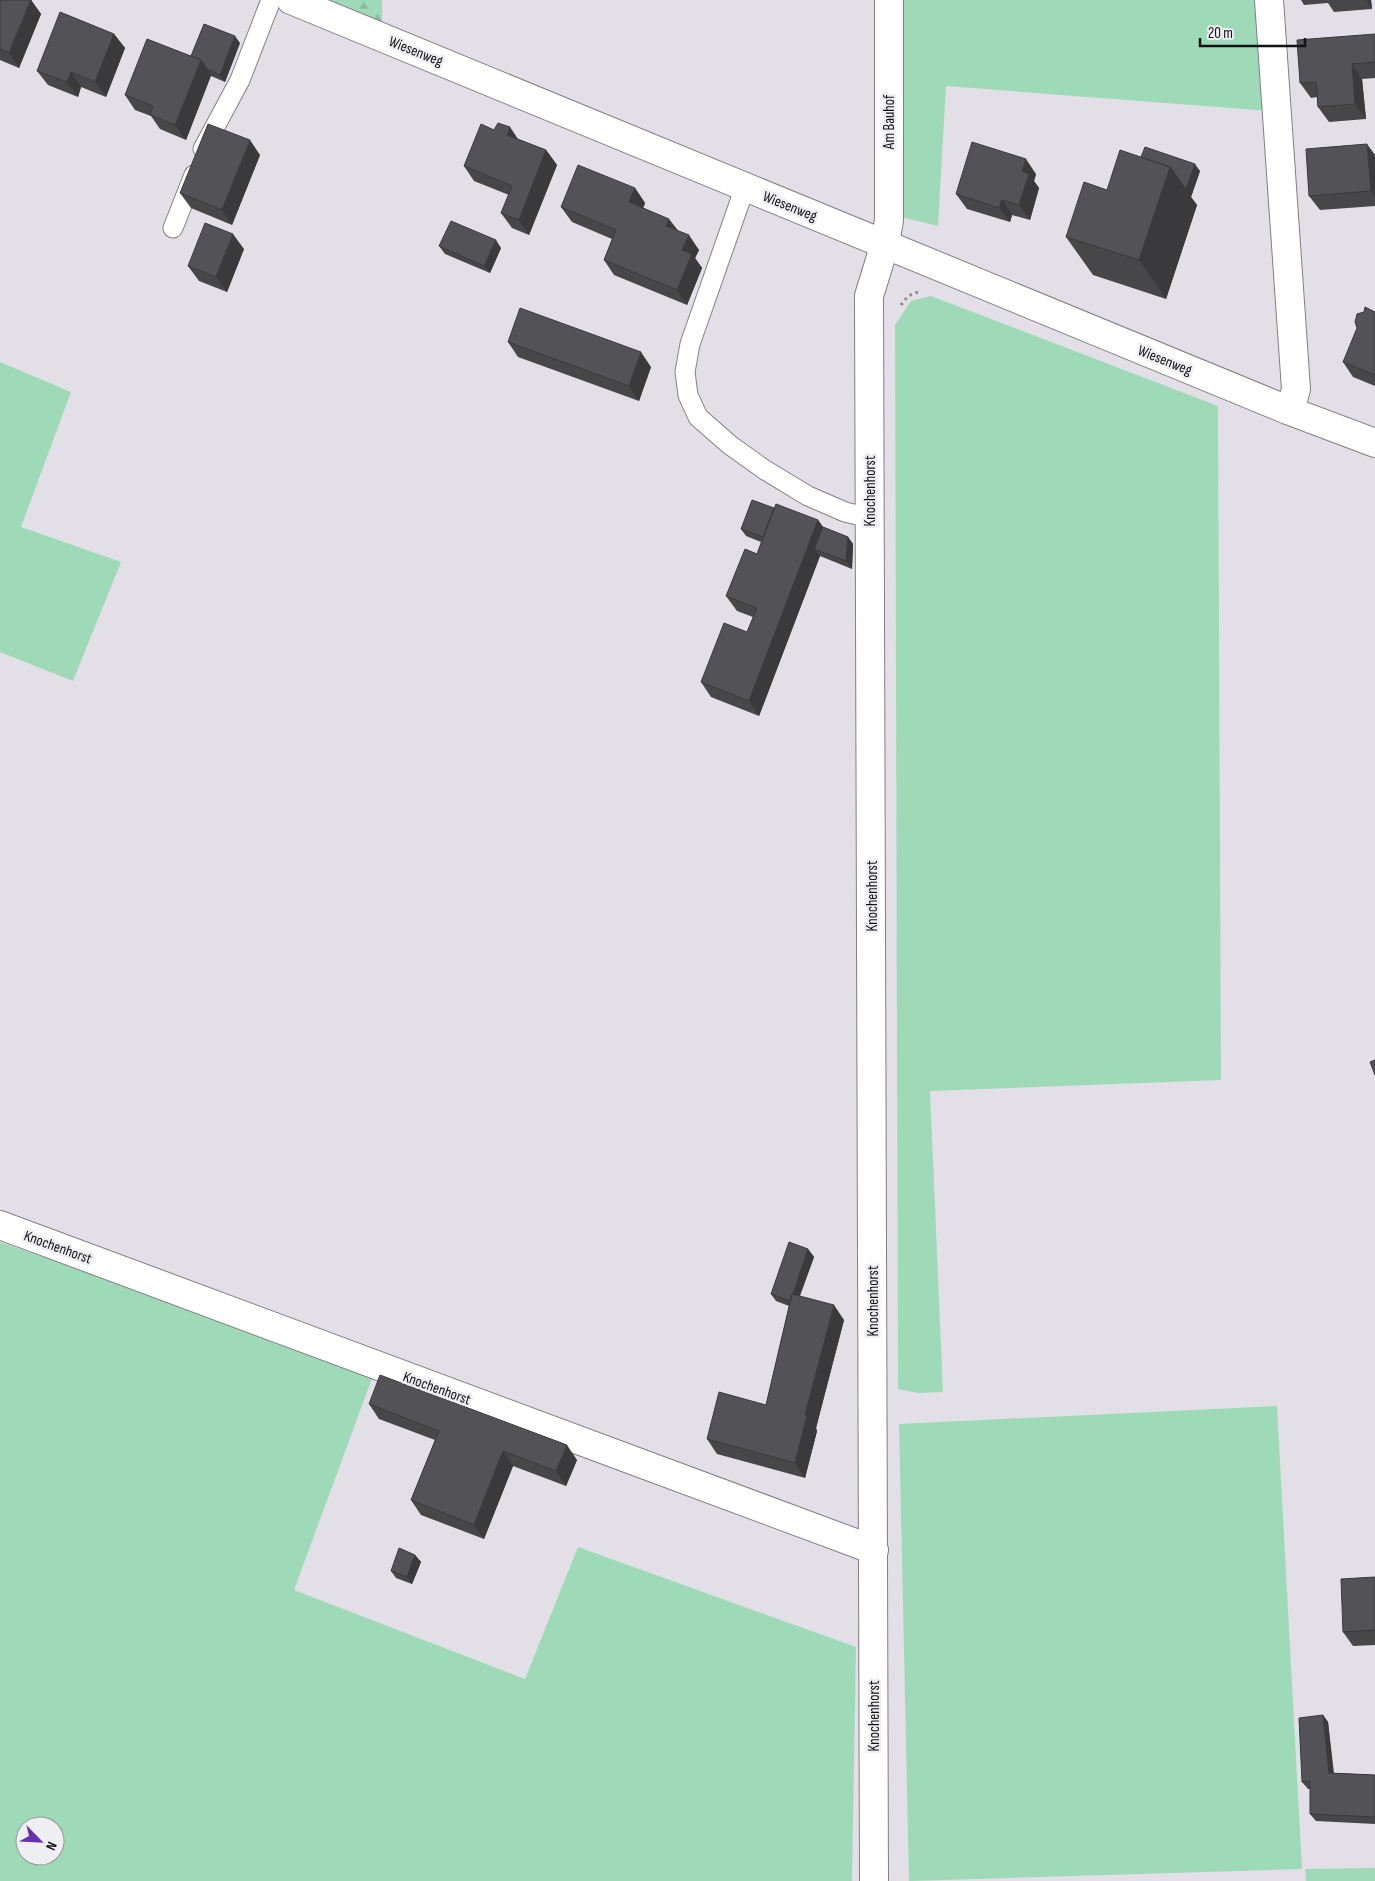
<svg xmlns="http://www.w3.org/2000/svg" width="1375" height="1881" font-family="'Sofia Sans Condensed',sans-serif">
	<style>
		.green { fill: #9edab7; fill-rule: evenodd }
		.forest { fill: url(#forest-firs) }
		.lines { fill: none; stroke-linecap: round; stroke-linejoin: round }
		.lane-casing { stroke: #817f84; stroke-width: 21 }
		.street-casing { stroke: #817f84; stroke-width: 30 }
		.path { stroke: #8d8b8f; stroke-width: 3; stroke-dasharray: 2.5 4; stroke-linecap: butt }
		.lane { stroke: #fff; stroke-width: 19 }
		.street { stroke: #fff; stroke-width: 28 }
		.wall { fill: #47474a }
		.shaded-wall { fill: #3a393c }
		.building { fill: #535256; stroke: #3a393c }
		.labels { text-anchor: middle; stroke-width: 5; stroke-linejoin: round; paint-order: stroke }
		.street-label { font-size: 15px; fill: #131214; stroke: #efeef3 }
	</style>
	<defs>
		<pattern id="forest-firs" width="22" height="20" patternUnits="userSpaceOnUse" patternTransform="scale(1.25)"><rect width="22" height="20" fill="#9edab7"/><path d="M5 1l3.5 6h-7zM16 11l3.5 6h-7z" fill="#87ba9c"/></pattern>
	</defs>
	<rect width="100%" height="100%" fill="#e2e0e6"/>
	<path class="green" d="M900 0H1261L1270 111 946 86 938 226 901 217Z
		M931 296 1218 406 1221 1080 930 1091 943 1392 918 1393 898 1389 895 325 911 301Z
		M0 362 71 392 21 527 121 562 73 681 0 652Z
		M0 1242 374 1373 294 1590 525 1679 578 1547 856 1647 852 1881H0ZM25 1826H55V1856H25Z
		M1277 1406 1302 1869 909 1881 899 1424Z
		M1375 1868V1881H1306L1305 1869Z"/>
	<path class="forest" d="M323 0H382V25Z"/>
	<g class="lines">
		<defs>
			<path id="lane" d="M203 149 240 80 271 0
				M745 187 690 344 685 372 688 395 698 417 730 445 765 470 808 496 845 512 870 518
				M173 228 194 175"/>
			<path id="street" d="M291 0 1290 411 1375 443
				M1269 0 1296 389 1290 411
				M0 1225 874 1550
				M874 1881 869 296 885 244 889 220V0"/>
		</defs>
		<use href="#lane" class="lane-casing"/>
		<use href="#street" class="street-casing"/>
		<path class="path" d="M901 305 908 296 918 292"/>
		<use href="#lane" class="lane"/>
		<use href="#street" class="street"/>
	</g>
	<path class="wall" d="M0 0H31L41 14 19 68 0 60Z
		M1301 0H1371L1372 9 1334 12 1328 3 1304 5Z
		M114 34 125 48 106 97 81 87 78 97 48 85 37 71Z
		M1375 34V78L1362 79 1366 119 1329 122 1318 107 1317 97 1311 98 1300 83Z
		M240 43 225 82 211 76 186 140 160 129 151 116 135 110 125 95 191 56Z
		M518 139 546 150 557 165 529 235 512 228 501 213 509 195 474 181 464 166Z
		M260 155 232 225 191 208 180 193Z
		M1375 155V206L1320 210 1309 196Z
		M1200 171 1191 197 1197 205 1166 299 1093 275 1066 237 1107 190Z
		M1036 174 1034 181 1039 188 1030 220 1012 215 1010 222 967 209 956 194Z
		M635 188 645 203 643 208 678 231 699 250 695 258 702 268 687 305 614 275 604 260 612 239 572 222 561 207Z
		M439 246 501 248 490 273 445 254Z
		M244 249 227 292 199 281 188 266Z
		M1375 312V386L1353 377 1343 362Z
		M508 342 651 367 639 401 518 357Z
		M774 508 818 520 823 527 848 537 853 544 852 569 820 556 759 716 711 697 701 682 747 632 753 617 737 611 726 596 757 554 761 542 746 536 741 529Z
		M808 1249 814 1257 800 1296 844 1320 816 1428 817 1431 805 1478 717 1454 707 1439 766 1405 789 1306 776 1301 771 1294Z
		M369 1404 577 1460 566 1486 513 1466 484 1539 421 1515 411 1500 435 1440 379 1419Z
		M415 1555 421 1562 412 1584 396 1578 391 1571Z
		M1375 1577V1645L1353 1646 1343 1632Z
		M1323 1715 1328 1722 1334 1773 1375 1775V1824L1316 1821 1310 1814V1789H1308L1302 1782Z"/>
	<path class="shaded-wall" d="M31 0 41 14 19 68 9 53Z
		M1366 0H1371L1372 9Z
		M114 34 125 48 106 97 95 82Z
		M235 36 240 43 225 82 220 75Z
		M201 60 211 75 186 140 175 125Z
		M1352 64 1362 79 1366 119 1355 104Z
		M71 72 81 87 78 97 67 82Z
		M510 127 520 142 507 135Z
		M250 140 260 155 232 225 222 210Z
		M1367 144 1375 155V196L1371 191Z
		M546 150 557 165 529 235 519 220Z
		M1026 159 1036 174 1034 181 1039 188 1030 220 1019 205 1022 171Z
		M1195 164 1200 171 1191 197 1197 205 1166 299 1139 260 1170 167Z
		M635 188 645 203 640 217 629 202Z
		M1002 200 1012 215 1010 222 999 208Z
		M669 219 680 233 666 226Z
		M233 234 244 249 227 292 216 277Z
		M689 235 699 250 695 258 702 268 687 305 677 290 682 250Z
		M496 240 501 248 490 273 484 266Z
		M641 352 651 367 639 401 629 386Z
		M818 520 828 534 814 549 820 556 759 716 749 701Z
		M848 537 853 544 852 569 846 561Z
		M808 1249 814 1257 795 1308 790 1301Z
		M834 1305 844 1320 816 1428 817 1431 805 1478 795 1463 805 1415Z
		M567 1445 577 1460 566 1486 556 1471Z
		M503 1451 513 1466 484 1539 474 1525Z
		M415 1555 421 1562 412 1584 407 1577Z
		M1323 1715 1328 1722 1334 1780 1329 1773Z"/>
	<path class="building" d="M0 0H31L9 53 0 49Z
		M60 12 114 34 95 82 71 72 67 82 37 71Z
		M204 24 235 36 220 75 207 69 201 60 191 56Z
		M1375 34V62L1352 64 1355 104 1318 107 1316 82 1300 83 1297 40Z
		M147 39 201 60 175 125 150 115 153 106 125 95Z
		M498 123 510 127 507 135 546 150 519 220 501 213 512 186 464 166 481 124 494 130Z
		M208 124 250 140 222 210 180 193Z
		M972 142 1026 159 1022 171 1029 174 1019 205 1002 200 999 208 956 194Z
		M1367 144 1371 191 1309 196 1306 149Z
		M1145 147 1195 164 1186 189 1170 167 1141 157Z
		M1120 150 1170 167 1139 260 1066 237 1084 182 1107 190Z
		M578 165 635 188 629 202 669 219 666 226 689 235 682 250 692 254 677 290 604 260 616 230 561 207Z
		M451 221 496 240 484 266 439 246Z
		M205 223 233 234 216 277 188 266Z
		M1365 307 1375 312V375L1343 362 1357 328 1355 322 1357 314 1364 312Z
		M520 308 641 352 629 386 508 342Z
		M752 500 774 508 763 537 741 529Z
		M776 504 818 520 749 701 701 682 724 623 747 632 757 608 726 596 745 549 757 554Z
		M823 527 848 537 846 561 814 549Z
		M1375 1060V1075L1370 1062Z
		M789 1242 808 1249 793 1294H792L790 1301 771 1294Z
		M792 1294 834 1305 805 1415 807 1416 795 1463 707 1439 719 1392 766 1405Z
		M380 1375 567 1445 556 1471 503 1451 474 1525 411 1500 439 1431 369 1404Z
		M399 1548 415 1555 407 1577 391 1571Z
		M1375 1577V1630L1343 1632 1341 1579Z
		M1323 1715 1329 1773 1375 1775V1817L1310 1814V1781L1302 1782 1299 1718Z"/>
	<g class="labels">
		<g class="street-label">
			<text transform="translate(416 51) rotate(22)" y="5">Wiesenweg</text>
			<text transform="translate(889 122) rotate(-90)" y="5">Am Bauhof</text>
			<text transform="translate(790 206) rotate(22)" y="5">Wiesenweg</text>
			<text transform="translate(1165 360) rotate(22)" y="5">Wiesenweg</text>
			<text transform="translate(870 491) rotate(-90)" y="5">Knochenhorst</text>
			<text transform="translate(872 896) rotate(-90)" y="5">Knochenhorst</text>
			<text transform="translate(58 1247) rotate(20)" y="5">Knochenhorst</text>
			<text transform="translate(873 1301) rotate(-90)" y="5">Knochenhorst</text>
			<text transform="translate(437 1388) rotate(20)" y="5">Knochenhorst</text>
			<text transform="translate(874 1716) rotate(-90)" y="5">Knochenhorst</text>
		</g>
	</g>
	<g transform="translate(40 1841) rotate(114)"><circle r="24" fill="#efeef3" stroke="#97969a"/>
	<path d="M0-4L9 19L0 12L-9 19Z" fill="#6633aa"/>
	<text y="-8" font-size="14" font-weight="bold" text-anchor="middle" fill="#131214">N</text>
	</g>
	<path d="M1200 38v8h105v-8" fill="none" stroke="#131214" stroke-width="2.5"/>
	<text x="1208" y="38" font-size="15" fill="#131214" stroke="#efeef3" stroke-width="4" paint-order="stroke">20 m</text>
</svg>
